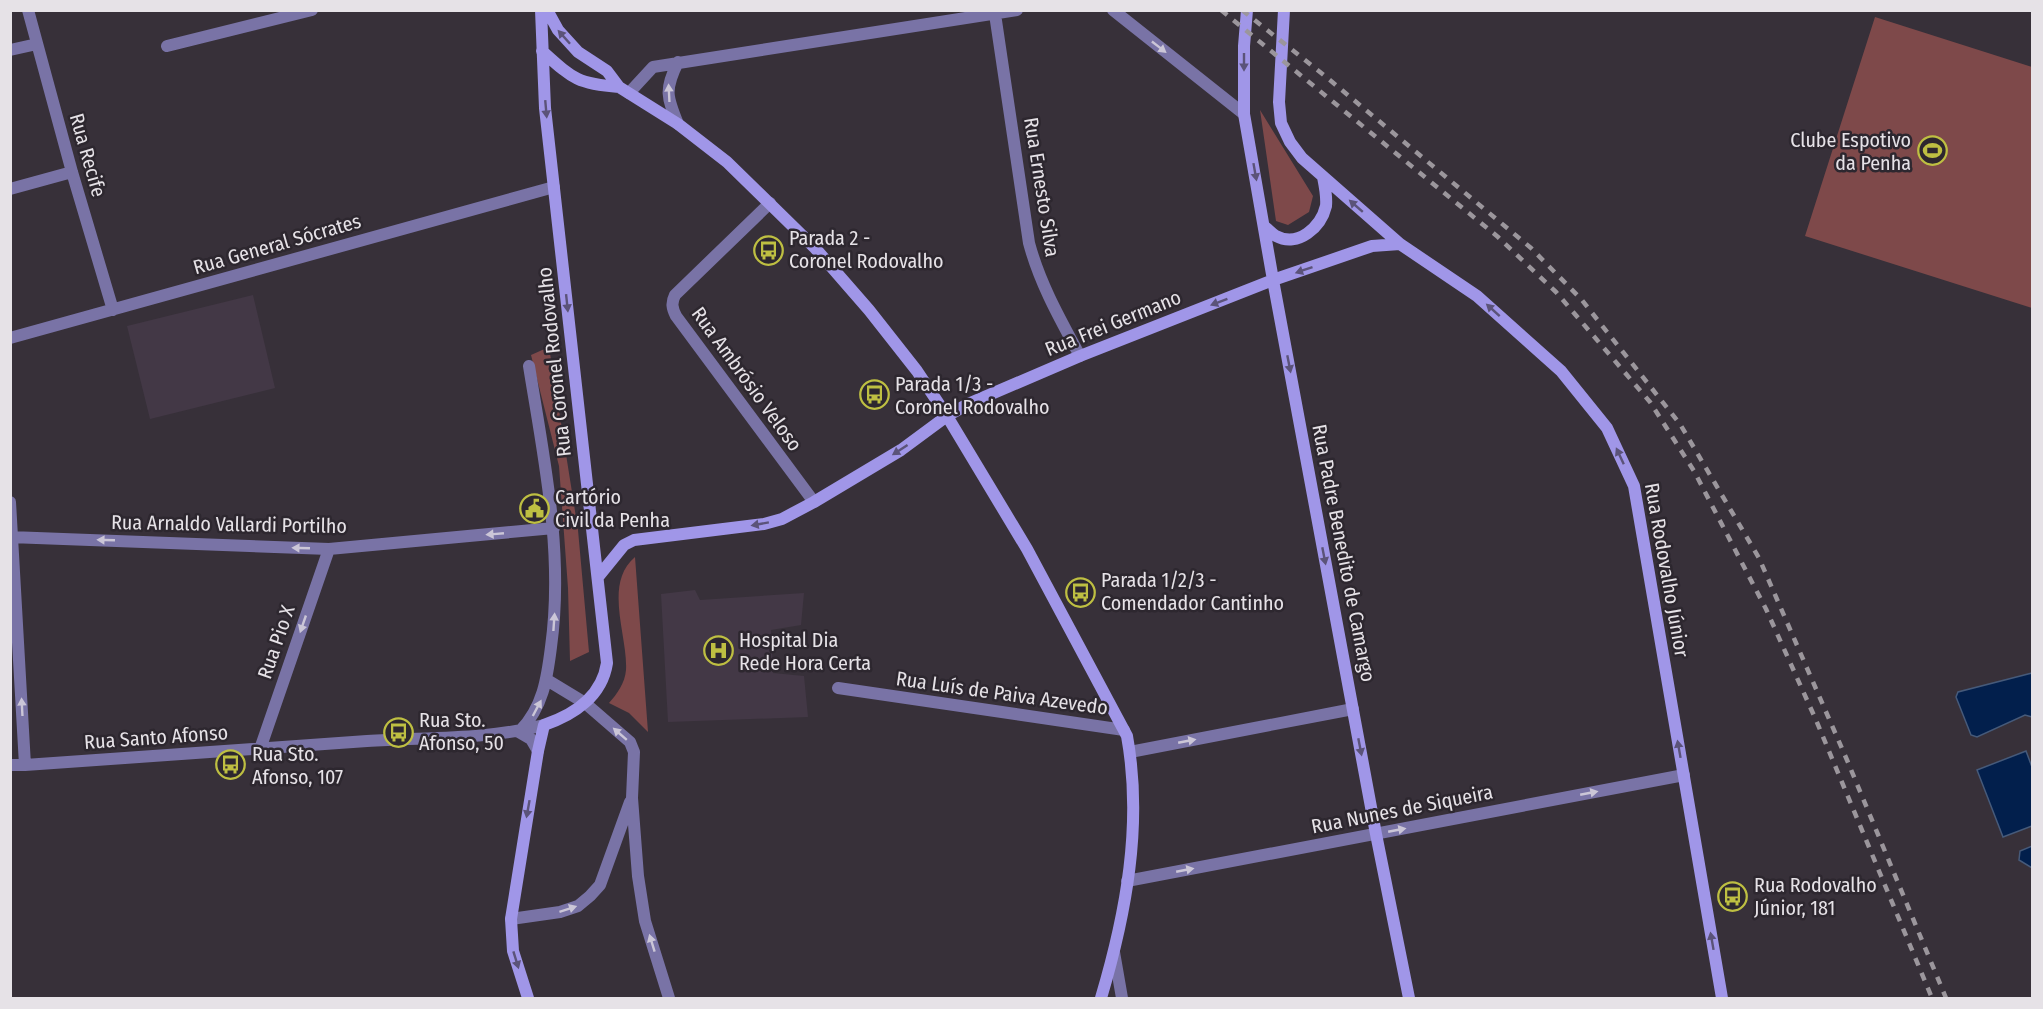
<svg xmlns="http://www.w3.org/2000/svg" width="2043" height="1009" font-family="'Fira Sans Condensed',sans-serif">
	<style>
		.built { fill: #433846 }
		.green { fill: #7e494a }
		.water { fill: #021f4c; stroke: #465a7a; stroke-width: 1.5 }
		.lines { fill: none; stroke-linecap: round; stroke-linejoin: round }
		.street { stroke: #7973a6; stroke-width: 12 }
		.secondary { stroke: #a096e8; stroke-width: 12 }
		.rail { stroke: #9b969c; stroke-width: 4.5; stroke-dasharray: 8 8; stroke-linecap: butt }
		.oneway { fill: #5b5379 }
		.oneway2 { fill: #cbc6d7 }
		.labels { text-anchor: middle; stroke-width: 5; stroke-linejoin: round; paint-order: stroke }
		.poi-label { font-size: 20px; fill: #e6e2e7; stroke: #2d272f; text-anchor: start }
		.street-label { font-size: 20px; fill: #e6e2e7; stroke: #2d272f }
	</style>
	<rect width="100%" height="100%" fill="#373039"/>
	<path class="built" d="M253 295 275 388 150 419 127 326Z
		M695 590 700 600 804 593 801 625 771 630 773 673 804 676 808 717 668 722 661 594Z"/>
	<path class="green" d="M1875 17 2032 67V308L1805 236Z
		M1260 110 1313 196 1309 212 1288 225 1276 221Z
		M549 347 578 530 589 652 570 661 568 588 559 466 531 355Z
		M635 557 648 732 629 713 609 703C617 694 625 683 626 670 628 636 603 584 635 557Z"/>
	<path class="water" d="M2032 673V717L2025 715 1977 737 1971 735 1956 697 1958 692Z
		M2026 751 2032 767V826L2003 837 1977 770Z
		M2032 846V868L2019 860 2020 851Z"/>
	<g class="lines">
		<path class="street" d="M28 10 72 172 113 310
			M1113 10 1244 114
			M995 14 1029 243C1040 284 1060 319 1080 356
			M167 46 312 10
			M10 50 37 44
			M678 62C664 90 667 97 678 124
			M629 93 653 67 1017 10
			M10 189 72 172
			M770 203 675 295C671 303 672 308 676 316L814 502
			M10 338 554 187
			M10 502 25 765
			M10 537 329 549 554 528
			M547 680 585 703 630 742 634 752 632 798 638 876 645 921 669 998
			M838 688 1124 730
			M520 731C543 707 547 679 551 647 564 553 544 459 529 366
			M519 732 531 739 538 751
			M260 749 329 549
			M1130 752 1353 709
			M10 765H25C139 757 253 749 367 741 426 737 487 740 544 725
			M1127 881 1684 775
			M511 919 560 912 578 906 590 896 600 885 630 802
			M1114 952 1122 998"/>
		<path class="secondary" d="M547 10 558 30 578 52 607 71 619 87 678 124 727 162 815 248 869 310 917 371 947 416 1027 549 1127 736C1143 824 1126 914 1101 998
			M1247 10 1244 46V114L1273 280 1376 834 1409 998
			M1284 10 1279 102 1281 123 1290 142 1302 158 1400 244 1477 296 1561 371 1607 428 1634 486 1722 998
			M542 51C572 78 577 84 619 87
			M1265 227C1269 230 1272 234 1276 236 1298 248 1321 227 1326 206 1327 196 1325 187 1323 177
			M598 577 624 545 634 540 764 524 782 519 814 502 901 450 947 416 968 404 1080 356 1273 280 1372 246 1400 244
			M528 998 513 951 511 919 538 751 544 725C574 715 602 696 607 663L545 108 541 10"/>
		<path class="rail" d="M1221 10 1498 237 1556 292 1650 402 1694 471 1766 609 1816 720 1932 998
			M1242 10 1325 76 1531 248 1581 299 1680 424 1759 558 1847 760 1946 998"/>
	</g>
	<defs><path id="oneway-solid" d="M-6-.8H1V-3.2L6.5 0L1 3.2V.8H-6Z" transform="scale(1.5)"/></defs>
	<g class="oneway">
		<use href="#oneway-solid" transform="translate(564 37) rotate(-132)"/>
		<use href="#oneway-solid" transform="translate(1244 62) rotate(90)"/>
		<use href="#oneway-solid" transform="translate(546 109) rotate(85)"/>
		<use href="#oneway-solid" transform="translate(1255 172) rotate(80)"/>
		<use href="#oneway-solid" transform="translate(1356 206) rotate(-139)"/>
		<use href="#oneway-solid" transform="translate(1304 270) rotate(161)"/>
		<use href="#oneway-solid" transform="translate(1219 302) rotate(159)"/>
		<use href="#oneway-solid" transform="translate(567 303) rotate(84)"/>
		<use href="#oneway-solid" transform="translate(1493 310) rotate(-138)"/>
		<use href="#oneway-solid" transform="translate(1289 364) rotate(79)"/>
		<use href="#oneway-solid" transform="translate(900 450) rotate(147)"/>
		<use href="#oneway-solid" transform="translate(1620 456) rotate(-115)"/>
		<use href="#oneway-solid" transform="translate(760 524) rotate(170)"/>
		<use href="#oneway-solid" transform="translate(1324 556) rotate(79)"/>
		<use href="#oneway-solid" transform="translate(1360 747) rotate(79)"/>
		<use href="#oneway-solid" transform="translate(1679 749) rotate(-100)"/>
		<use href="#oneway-solid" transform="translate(528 809) rotate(100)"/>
		<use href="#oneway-solid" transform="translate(1712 941) rotate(-100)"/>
		<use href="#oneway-solid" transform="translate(516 960) rotate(73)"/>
	</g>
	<g class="oneway2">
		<use href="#oneway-solid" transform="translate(1159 47) rotate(38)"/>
		<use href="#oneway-solid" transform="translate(669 93) rotate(-93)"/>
		<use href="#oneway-solid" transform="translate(495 534) rotate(175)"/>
		<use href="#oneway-solid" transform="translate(106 540) rotate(-178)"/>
		<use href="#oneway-solid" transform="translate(301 548) rotate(-178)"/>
		<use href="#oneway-solid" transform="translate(554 622) rotate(-86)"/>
		<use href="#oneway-solid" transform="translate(303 624) rotate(109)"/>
		<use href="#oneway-solid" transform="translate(22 707) rotate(-93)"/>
		<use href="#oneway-solid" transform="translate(537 708) rotate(-62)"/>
		<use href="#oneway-solid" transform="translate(620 734) rotate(-139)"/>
		<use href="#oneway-solid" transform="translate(1187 741) rotate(-11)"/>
		<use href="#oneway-solid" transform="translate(1589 793) rotate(-11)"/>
		<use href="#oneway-solid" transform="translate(1397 830) rotate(-11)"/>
		<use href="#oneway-solid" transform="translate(1185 870) rotate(-11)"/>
		<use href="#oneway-solid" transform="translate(568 909) rotate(-18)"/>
		<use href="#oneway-solid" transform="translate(652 943) rotate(-107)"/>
	</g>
	<defs>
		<symbol id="stadium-ring" viewBox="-11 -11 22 22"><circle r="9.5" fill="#2d272f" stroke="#bebf42" stroke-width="1.5"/><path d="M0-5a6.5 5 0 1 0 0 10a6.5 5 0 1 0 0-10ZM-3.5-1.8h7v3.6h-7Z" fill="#bebf42"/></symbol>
		<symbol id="bus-ring" viewBox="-11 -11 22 22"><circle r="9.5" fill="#2d272f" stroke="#bebf42" stroke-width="1.5"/><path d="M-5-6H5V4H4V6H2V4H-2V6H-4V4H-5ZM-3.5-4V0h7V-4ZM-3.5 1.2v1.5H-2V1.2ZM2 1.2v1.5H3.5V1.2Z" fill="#bebf42"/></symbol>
		<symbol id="civic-ring" viewBox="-11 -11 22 22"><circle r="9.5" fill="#2d272f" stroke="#bebf42" stroke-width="1.5"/><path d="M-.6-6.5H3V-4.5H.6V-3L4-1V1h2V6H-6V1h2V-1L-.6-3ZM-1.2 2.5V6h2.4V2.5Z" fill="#bebf42"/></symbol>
		<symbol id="hospital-ring" viewBox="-11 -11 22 22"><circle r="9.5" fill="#2d272f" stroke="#bebf42" stroke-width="1.5"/><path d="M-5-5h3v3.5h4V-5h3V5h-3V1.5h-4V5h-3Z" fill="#bebf42"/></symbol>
	</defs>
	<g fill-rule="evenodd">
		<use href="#stadium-ring" x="1916" y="134" width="33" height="33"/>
		<use href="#bus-ring" x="752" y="234" width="33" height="33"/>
		<use href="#bus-ring" x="858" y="378" width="33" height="33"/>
		<use href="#civic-ring" x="518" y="492" width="33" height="33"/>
		<use href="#bus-ring" x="1064" y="576" width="33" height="33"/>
		<use href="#hospital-ring" x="702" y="634" width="33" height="33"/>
		<use href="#bus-ring" x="382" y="716" width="33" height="33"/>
		<use href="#bus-ring" x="214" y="748" width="33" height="33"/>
		<use href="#bus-ring" x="1716" y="880" width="33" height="33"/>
	</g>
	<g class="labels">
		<g class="poi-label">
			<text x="1911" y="147" text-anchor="end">Clube Espotivo<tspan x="1911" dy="23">da Penha</tspan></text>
			<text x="789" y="245">Parada 2 -<tspan x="789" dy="23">Coronel Rodovalho</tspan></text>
			<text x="895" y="391">Parada 1/3 -<tspan x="895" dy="23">Coronel Rodovalho</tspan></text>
			<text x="555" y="504">Cartório<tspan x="555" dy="23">Civil da Penha</tspan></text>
			<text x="1101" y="587">Parada 1/2/3 -<tspan x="1101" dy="23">Comendador Cantinho</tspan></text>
			<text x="739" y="647">Hospital Dia<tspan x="739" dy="23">Rede Hora Certa</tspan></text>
			<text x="419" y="727">Rua Sto.<tspan x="419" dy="23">Afonso, 50</tspan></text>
			<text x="252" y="761">Rua Sto.<tspan x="252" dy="23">Afonso, 107</tspan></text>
			<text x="1754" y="892">Rua Rodovalho<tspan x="1754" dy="23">Júnior, 181</tspan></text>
		</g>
		<g class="street-label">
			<text transform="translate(88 155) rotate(74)" y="7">Rua Recife</text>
			<text transform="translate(1042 187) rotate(81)" y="7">Rua Ernesto Silva</text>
			<text transform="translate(277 244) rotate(-16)" y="7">Rua General Sócrates</text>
			<text transform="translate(1113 323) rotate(-22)" y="7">Rua Frei Germano</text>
			<text transform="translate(554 362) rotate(-96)" y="7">Rua Coronel Rodovalho</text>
			<text transform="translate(747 379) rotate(54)" y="7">Rua Ambrósio Veloso</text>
			<text transform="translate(229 524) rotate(1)" y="7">Rua Arnaldo Vallardi Portilho</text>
			<text transform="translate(1344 553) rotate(79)" y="7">Rua Padre Benedito de Camargo</text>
			<text transform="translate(1667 570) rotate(80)" y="7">Rua Rodovalho Júnior</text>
			<text transform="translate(276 642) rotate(-71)" y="7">Rua Pio X</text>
			<text transform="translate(1002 693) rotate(8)" y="7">Rua Luís de Paiva Azevedo</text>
			<text transform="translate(156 737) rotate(-4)" y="7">Rua Santo Afonso</text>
			<text transform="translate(1402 809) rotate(-11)" y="7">Rua Nunes de Siqueira</text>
		</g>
	</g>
	<rect width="2043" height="1009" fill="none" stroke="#e6e2e7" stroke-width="24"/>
</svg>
